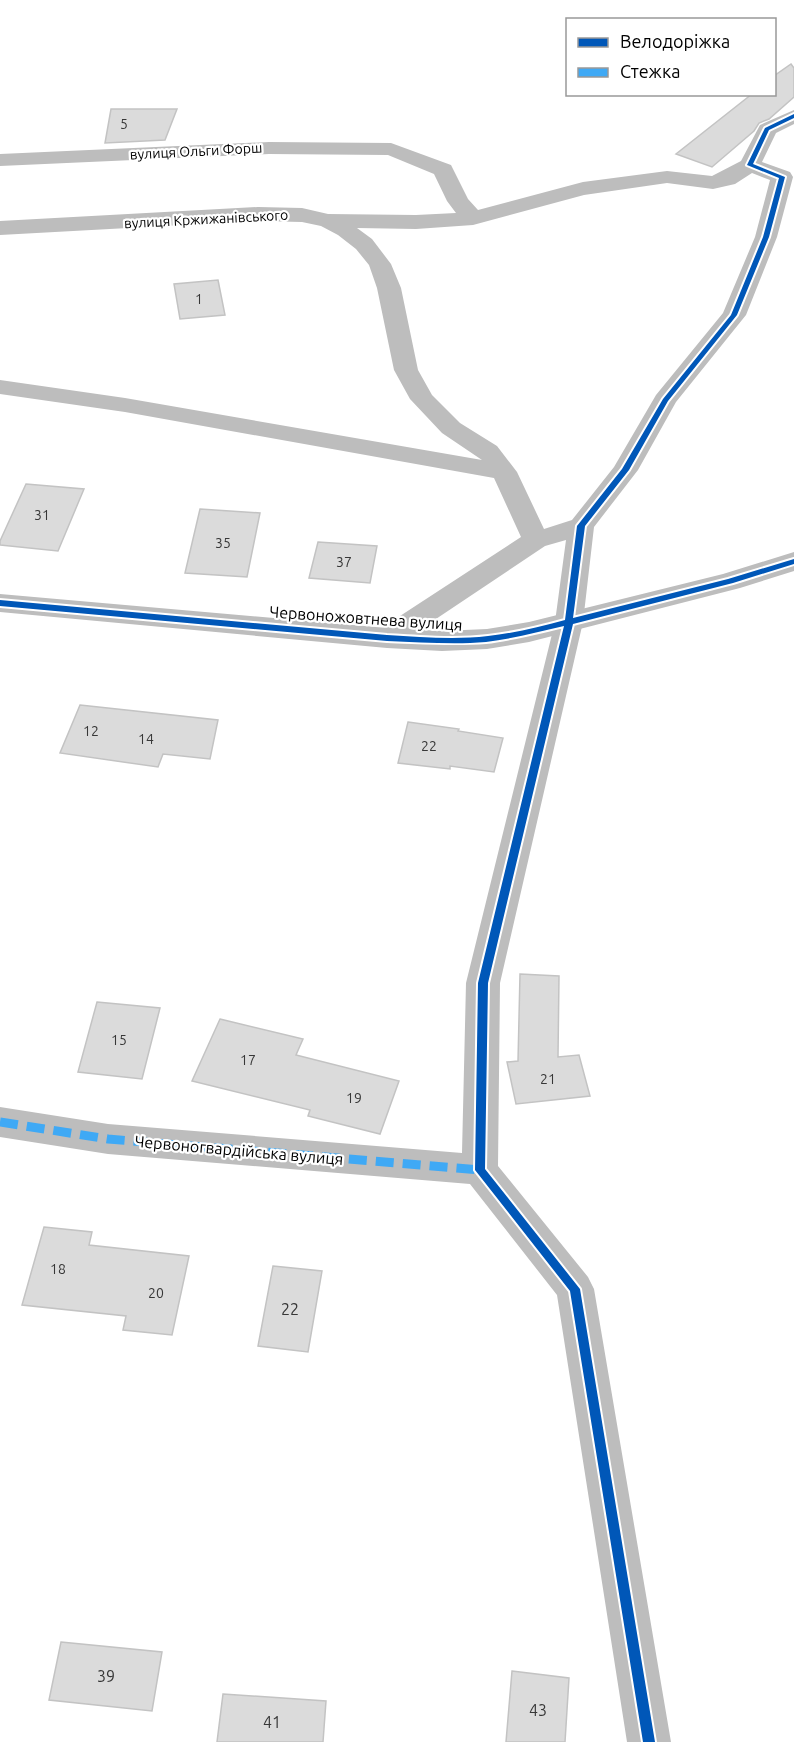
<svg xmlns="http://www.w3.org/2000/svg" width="794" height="1742" font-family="Ubuntu,sans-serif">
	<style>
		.building { fill: #dbdbdb; stroke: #c3c3c3; stroke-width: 1.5 }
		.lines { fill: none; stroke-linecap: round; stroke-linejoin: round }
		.minor { fill: #bdbdbd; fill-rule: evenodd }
		.tertiary { fill: #bdbdbd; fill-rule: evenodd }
		.quiet { stroke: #3fa9f5; stroke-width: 9; stroke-dasharray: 18 9; stroke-linecap: butt }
		.cycleway-casing { stroke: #fff; stroke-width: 4 }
		.cycleway { fill: #0057b8; fill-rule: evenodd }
		.labels { text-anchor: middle; stroke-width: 4.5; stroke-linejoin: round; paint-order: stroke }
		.number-label { font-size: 14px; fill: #373737 }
		.far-street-label { font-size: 14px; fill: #000; stroke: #fff }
		.street-label { font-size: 16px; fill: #000; stroke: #fff }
		.near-number-label { font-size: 16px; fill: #373737 }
	</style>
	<rect width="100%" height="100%" fill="#fff"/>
	<path class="building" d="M791 64 794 68V97L769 119 759 123 754 131 712 167 676 154 752 94H774V76Z
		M111 109H177L165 140 105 143Z
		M218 280 225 315 180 319 174 284Z
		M26 484 84 489 58 551 0 545V541Z
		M200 509 260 513 247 577 185 573Z
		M318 542 377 546 370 583 309 578Z
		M80 705 218 720 210 759 163 754 158 767 60 753Z
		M408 722 459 729 458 731 503 738 494 772 450 766V769L398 763Z
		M520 974 559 976 558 1057 579 1055 590 1096 516 1104 507 1062 518 1061Z
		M97 1002 160 1008 142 1079 78 1072Z
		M220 1019 303 1039 296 1055 399 1081 380 1134 308 1116 310 1110 192 1081Z
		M44 1227 92 1232 89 1245 189 1256 172 1335 123 1330 126 1316 22 1305Z
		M273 1266 322 1271 308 1352 258 1346Z
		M61 1642 162 1652 152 1711 49 1700Z
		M512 1671 569 1678 565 1742H506Z
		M223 1694 326 1701 323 1742H217Z"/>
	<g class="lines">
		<path class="minor" d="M794 110V124L776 133 762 162 790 172 793 177 777 237 746 315 676 402 638 470 594 527 583 622 500 983 498 1166 588 1277 594 1289 671 1742H627L557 1295 470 1184 108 1154 0 1137V1107L108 1124 462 1153 466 983 555 622 566 540 545 546 397 645 387 647 377 645 373 638 377 631 521 537 494 478 125 412 0 394V380L125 398 482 460 442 433 410 399 394 370 377 288 369 265 356 249 338 235 321 226 302 222 258 221 0 235V221L258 207 302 208 328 214 416 215 456 213 447 201 434 174 388 155 269 154 0 166V154L269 142 391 143 451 165 468 199 478 210 583 182 667 171 712 176 741 161 760 125ZM752 173 770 180 755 237 723 313 656 395 614 467 572 520 544 529 517 472 497 446 460 423 432 395 418 370 401 288 391 264 372 239 357 228 416 229 473 225 584 195 667 183 713 189 735 184Z"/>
		<path class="tertiary" d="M794 552V571L740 588 529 642 487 649 442 651 387 648 0 612V594L387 628 442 631 487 629 529 622 723 574Z"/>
		<path class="quiet" d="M0 1122 108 1139 480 1170"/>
		<defs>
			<path id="cycleway" d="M794 114V118L769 130 753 164 785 177 769 237 737 315 668 401 629 470 585 526 573 618 728 579 794 559V564L733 583 573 624 488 983 485 1169 580 1289 655 1742H643L570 1291 475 1170 478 983 564 626C538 632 512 639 486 642 453 645 420 642 387 641L0 606V600L387 635C421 637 455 640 488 636 514 633 540 627 565 620L577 526 622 469 663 399 731 315 763 237 779 178 747 165 765 128Z"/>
		</defs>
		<use href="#cycleway" class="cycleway-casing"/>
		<use href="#cycleway" class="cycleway"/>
	</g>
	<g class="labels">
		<g class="number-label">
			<text x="124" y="129">5</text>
			<text x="199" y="304">1</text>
			<text x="42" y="520">31</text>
			<text x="223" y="548">35</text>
			<text x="344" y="567">37</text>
			<text x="91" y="736">12</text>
			<text x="146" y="744">14</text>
			<text x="429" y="751">22</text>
			<text x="119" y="1045">15</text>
			<text x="248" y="1065">17</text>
			<text x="548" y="1084">21</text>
			<text x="354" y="1103">19</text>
			<text x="58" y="1274">18</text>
			<text x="156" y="1298">20</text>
		</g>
		<g class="far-street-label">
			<text transform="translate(196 151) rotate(-3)" y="5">вулиця Ольги Форш</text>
			<text transform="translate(206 219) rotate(-3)" y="5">вулиця Кржижанівського</text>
		</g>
		<g class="street-label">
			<text transform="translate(366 618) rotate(4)" y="6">Червоножовтнева вулиця</text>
			<text transform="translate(239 1150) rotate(5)" y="6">Червоногвардійська вулиця</text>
		</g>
		<g class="near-number-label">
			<text x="290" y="1315">22</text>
			<text x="106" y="1682">39</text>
			<text x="538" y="1716">43</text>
			<text x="272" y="1728">41</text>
		</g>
	</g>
	<rect x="566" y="18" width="210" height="78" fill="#ffffff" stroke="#999999" stroke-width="1.5"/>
	<rect x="578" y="38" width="30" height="9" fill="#0057b8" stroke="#999999" stroke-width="1.5"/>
	<text x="620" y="48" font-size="18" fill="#000000">Велодоріжка</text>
	<rect x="578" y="68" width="30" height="9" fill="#3fa9f5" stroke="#999999" stroke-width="1.5"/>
	<text x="620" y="78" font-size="18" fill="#000000">Стежка</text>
</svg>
